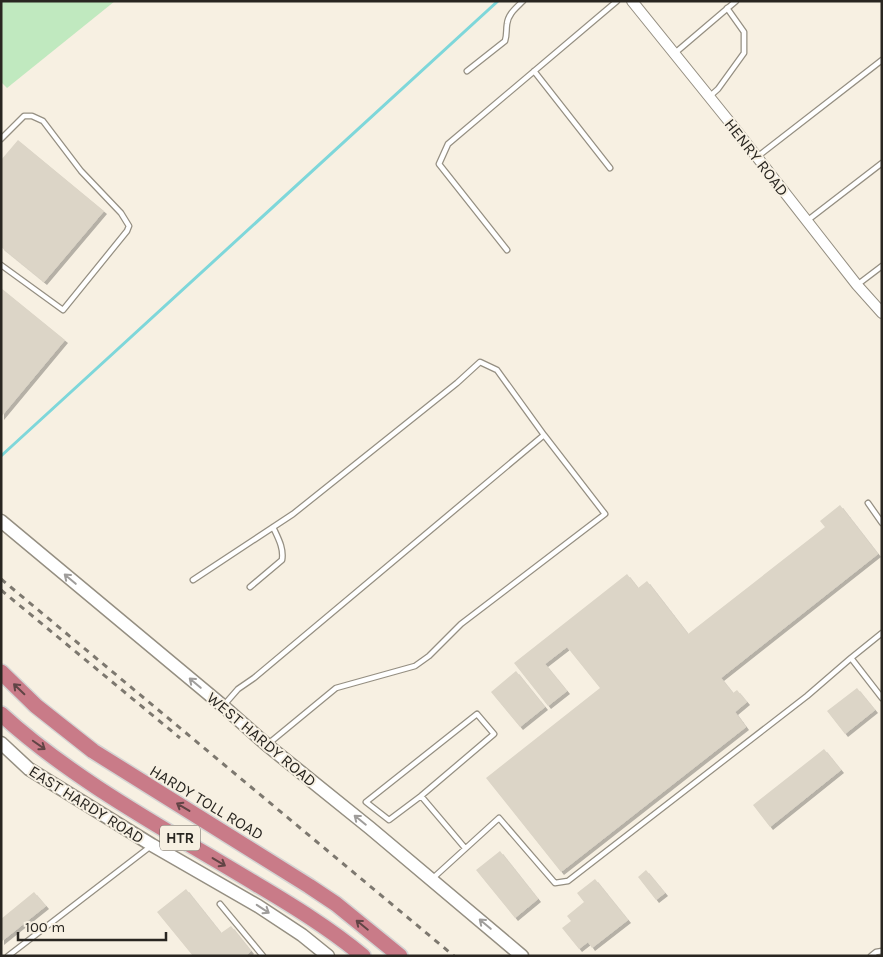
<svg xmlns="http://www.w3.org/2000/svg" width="883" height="957" font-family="Karla,sans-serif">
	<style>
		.green { fill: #c0e9bf }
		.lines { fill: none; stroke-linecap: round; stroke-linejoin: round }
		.stream { stroke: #7ed7da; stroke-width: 3 }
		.building { fill: #dcd5c7; filter: url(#shadow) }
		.service-casing { stroke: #958f82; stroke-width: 7 }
		.tertiary-casing { stroke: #958f82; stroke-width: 12 }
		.secondary-casing { stroke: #958f82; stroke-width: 15 }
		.motorway-casing { stroke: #d4d4d3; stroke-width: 18 }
		.service { stroke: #fff; stroke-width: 4.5 }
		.tertiary { stroke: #fff; stroke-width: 10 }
		.secondary { stroke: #fff; stroke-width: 12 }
		.motorway { stroke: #c97b88; stroke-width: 15 }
		.rail { stroke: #7d786f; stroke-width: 3; stroke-dasharray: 6 6; stroke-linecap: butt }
		.oneway { stroke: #9f9d9b }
		.oneway2 { stroke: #614445 }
		.labels { text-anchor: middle; stroke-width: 4; stroke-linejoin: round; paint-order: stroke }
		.shield { fill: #f7f0e2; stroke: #67635b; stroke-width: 1 }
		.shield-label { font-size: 15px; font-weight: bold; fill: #292621 }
		.street-label { font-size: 16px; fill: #292621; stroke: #f7f0e2 }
	</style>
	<defs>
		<filter id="shadow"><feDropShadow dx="3" dy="3" stdDeviation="0" flood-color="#0004"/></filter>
	</defs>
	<rect width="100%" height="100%" fill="#f7f0e2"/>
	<path class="green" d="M1 1H115L7 88 1 82Z"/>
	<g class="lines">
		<path class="stream" d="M1 456 498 1"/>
	</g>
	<path class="building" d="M18 140 104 211 44 282 1 247V160Z
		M1 288 65 340 1 417Z
		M840 505 878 554 721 678 733 693 737 690 747 702 735 712 746 727 561 872 486 778 600 688 567 647 545 664 567 691 548 706 514 663 627 574 638 588 647 581 688 634 825 527 820 521Z
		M516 671 545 707 520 727 491 692Z
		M857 688 875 710 845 734 827 711Z
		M824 749 841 770 770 827 753 805Z
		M500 851 538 899 515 918 476 870Z
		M646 870 665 893 656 900 638 877Z
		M595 879 628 920 592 948 588 942 579 949 562 928 571 921 567 916 584 902 577 893Z
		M186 889 221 933 231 926 251 951 246 956H193L157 912Z
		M34 892 46 906 1 942V919Z"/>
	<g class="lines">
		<defs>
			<path id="service" d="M675 53 736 1
				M467 71 505 41C507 35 506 30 507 24 508 14 516 8 523 1
				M534 71 610 168
				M709 97 718 89 744 53V32L727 8
				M1 139 24 116H32L43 121 81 171 121 213 129 226 127 231 63 310 1 265
				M757 157 882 60
				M808 220 882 163
				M507 250 439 164 448 144 617 1
				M857 285 882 266
				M868 503 882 523
				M193 580 293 514 457 383 480 362 497 370 544 435
				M250 587 282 560C284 548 278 538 273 527
				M882 633 851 658 882 698
				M224 705 238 689 254 678 544 435 605 514 461 624 429 656 415 666 336 688 268 744
				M477 714 494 734 421 796 389 820 366 802Z
				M421 796 465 848
				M432 879 499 818 555 883 568 881 807 696 851 658
				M220 904 263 956
				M8 956 151 846
				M871 956 876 952 882 951"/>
			<path id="tertiary" d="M632 1 732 125 857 285 882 313"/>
			<path id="secondary" d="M1 521 223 706 267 745 370 828 522 956
				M1 743 29 769 152 845 258 906 302 935 328 956"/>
			<path id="motorway" d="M1 672 36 706 93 751 309 886 336 904 400 956
				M1 714C74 781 172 833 256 884 293 906 329 928 363 956"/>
		</defs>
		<use href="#service" class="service-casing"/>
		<use href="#tertiary" class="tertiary-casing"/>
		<use href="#secondary" class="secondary-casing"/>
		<use href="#motorway" class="motorway-casing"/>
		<use href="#service" class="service"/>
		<use href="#tertiary" class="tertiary"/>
		<use href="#secondary" class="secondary"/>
		<use href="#motorway" class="motorway"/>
		<path class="rail" d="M1 579 454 956
			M1 590 180 738"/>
	</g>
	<defs><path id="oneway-shaft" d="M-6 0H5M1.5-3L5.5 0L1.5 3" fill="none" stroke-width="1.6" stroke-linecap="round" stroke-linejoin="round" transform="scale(1.25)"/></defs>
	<g class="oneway">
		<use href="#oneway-shaft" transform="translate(70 579) rotate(-140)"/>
		<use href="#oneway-shaft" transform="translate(195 683) rotate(-140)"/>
		<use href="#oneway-shaft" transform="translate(360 820) rotate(-141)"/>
		<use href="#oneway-shaft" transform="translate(263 909) rotate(33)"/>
		<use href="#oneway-shaft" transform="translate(485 924) rotate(-140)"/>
	</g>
	<g class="oneway2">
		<use href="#oneway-shaft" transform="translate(19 689) rotate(-136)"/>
		<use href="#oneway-shaft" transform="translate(39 745) rotate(35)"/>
		<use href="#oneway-shaft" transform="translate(183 807) rotate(-149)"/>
		<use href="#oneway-shaft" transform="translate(219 862) rotate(31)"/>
		<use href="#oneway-shaft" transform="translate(362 925) rotate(-141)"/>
	</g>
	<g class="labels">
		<rect class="shield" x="160" y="825.5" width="40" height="25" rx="4"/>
		<g class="shield-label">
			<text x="180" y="843">HTR</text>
		</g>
		<g class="street-label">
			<text transform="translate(757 157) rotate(52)" y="6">HENRY ROAD</text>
			<text transform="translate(262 739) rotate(40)" y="6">WEST HARDY ROAD</text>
			<text transform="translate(207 802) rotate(31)" y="6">HARDY TOLL ROAD</text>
			<text transform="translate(87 804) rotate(32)" y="6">EAST HARDY ROAD</text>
		</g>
	</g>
	<rect width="883" height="957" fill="none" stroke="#292621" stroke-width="5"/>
	<path d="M18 932v8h148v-8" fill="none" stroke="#292621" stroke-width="2.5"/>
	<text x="25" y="932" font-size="15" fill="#292621" stroke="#f7f0e2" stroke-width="4" paint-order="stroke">100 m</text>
</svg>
